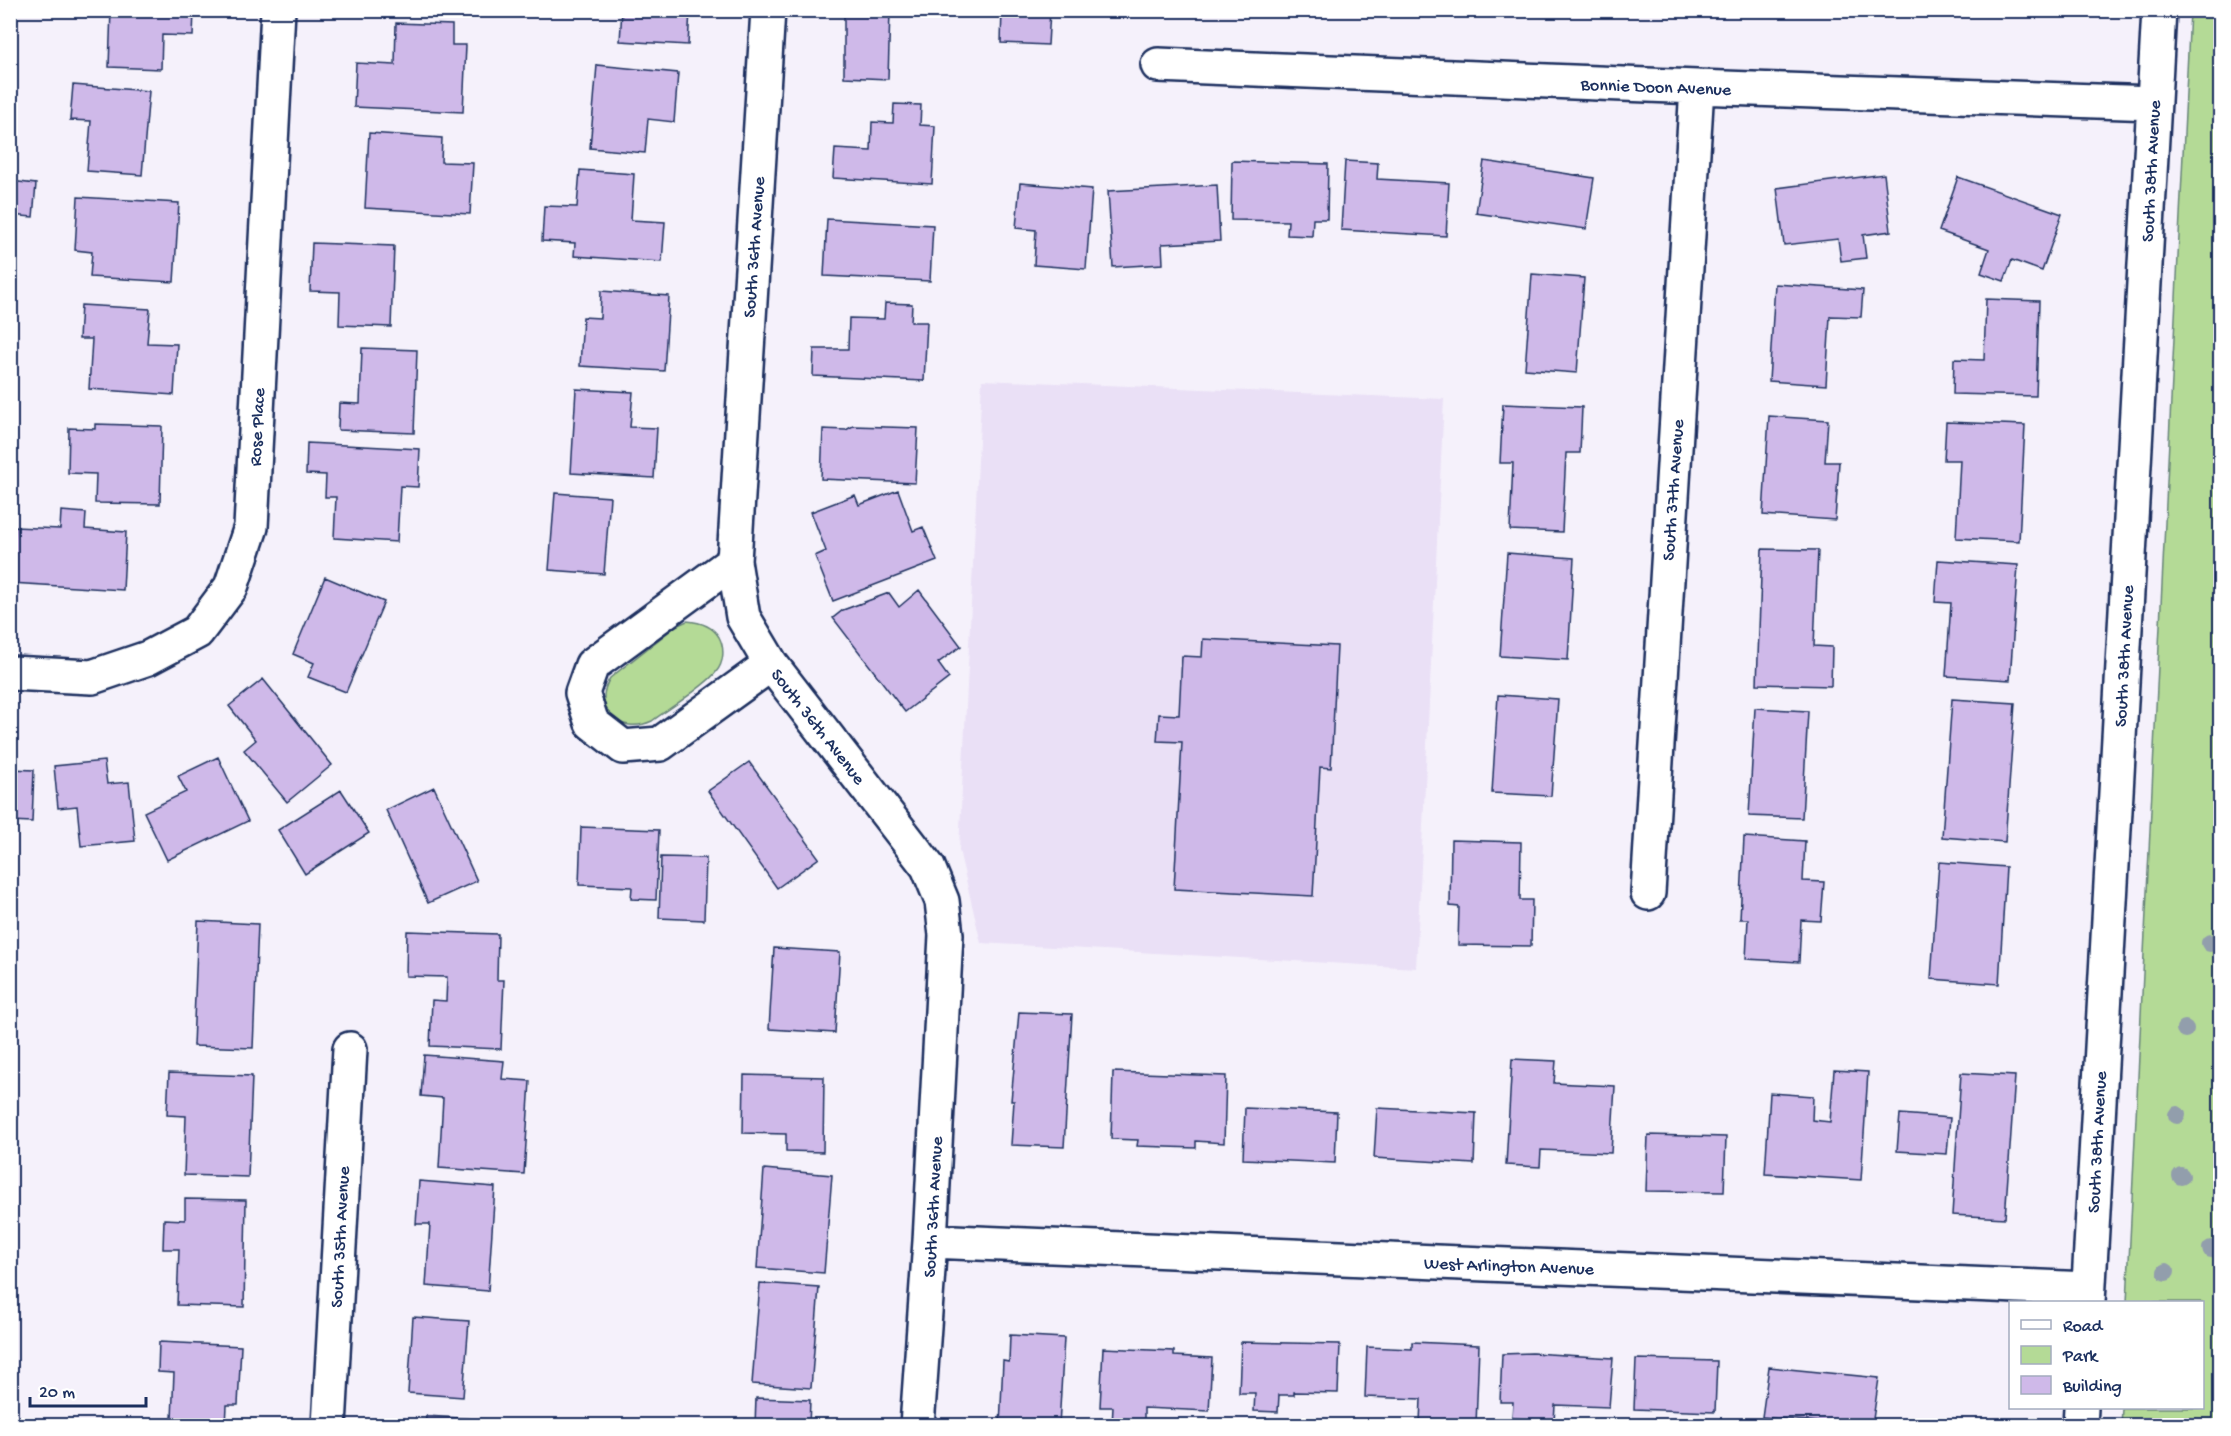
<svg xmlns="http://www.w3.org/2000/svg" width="2231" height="1436" font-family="'Gochi Hand',sans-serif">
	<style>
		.built { fill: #eae0f6 }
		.green { fill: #b4da96; stroke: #68847a; stroke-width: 1.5 }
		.building { fill: #cfb9e9; stroke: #1b2f5e; stroke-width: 1.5 }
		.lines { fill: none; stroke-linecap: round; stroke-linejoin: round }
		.street-casing { stroke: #1b2f5e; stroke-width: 38 }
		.street { stroke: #fff; stroke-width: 33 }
		.tree { fill: #929eac }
		.labels { text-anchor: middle; stroke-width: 4.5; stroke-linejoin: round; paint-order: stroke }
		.street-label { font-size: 18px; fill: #1b2f5e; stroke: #fff }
	</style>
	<rect width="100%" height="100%" fill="#f5f1fb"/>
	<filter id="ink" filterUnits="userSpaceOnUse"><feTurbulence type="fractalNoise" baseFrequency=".0167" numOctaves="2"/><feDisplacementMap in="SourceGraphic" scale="12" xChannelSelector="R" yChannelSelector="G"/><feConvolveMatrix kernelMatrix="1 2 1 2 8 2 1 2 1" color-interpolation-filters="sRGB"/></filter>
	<g filter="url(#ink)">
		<path class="built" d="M982 380 1444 399 1416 968 981 943 959 850Z"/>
		<path class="green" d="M2190 11H2220V1425L2121 1426 2122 1408H2202V1302H2127Z
			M687 621C699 622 712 625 719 637 725 648 724 663 716 672 706 686 668 709 652 721 620 736 591 709 610 678L676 626Z"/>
		<path class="building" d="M111 10H194L193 36 162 35 161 69 109 67Z
			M622 10H690L688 45 620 41Z
			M844 10H890L888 79 844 77Z
			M1002 10H1050L1048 45 1001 43Z
			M396 23 452 25V45H466L463 112 354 107 356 63 395 65Z
			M597 65 678 73 674 122 648 119 645 153 590 148Z
			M73 85 149 91 142 175 87 171 91 121 70 120Z
			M894 104 921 105 920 125 935 126 932 184 833 178 835 149 871 151 872 122 893 123Z
			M369 133 442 138 441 162 473 163 470 214 365 208Z
			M1232 161 1328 164 1327 219H1313L1312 236 1287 235 1288 221 1231 220Z
			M1345 161 1378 163 1377 179 1449 183 1446 236 1341 230Z
			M1484 161 1594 178 1586 229 1476 213Z
			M580 170 634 174 631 220 665 222 662 262 574 256 575 243 542 241 544 206 577 207Z
			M1884 174 1891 231 1863 235 1866 258 1841 261 1838 239 1784 245 1777 188Z
			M1958 177 2062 214 2042 271 2012 260 2004 281 1981 273 1989 249 1939 231Z
			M10 181 36 184 33 217 10 215Z
			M1020 183 1092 189 1086 269 1034 265 1036 230 1016 228Z
			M1217 185 1220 241 1162 244 1163 264 1113 267 1108 191Z
			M78 197 179 203 174 282 90 277 92 252 75 250Z
			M827 219 933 225 930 281 824 276Z
			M312 243 394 246 391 327 339 325 340 292 310 291Z
			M1532 274 1584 278 1577 373 1525 369Z
			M1775 284 1863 290 1861 317 1830 316 1826 385 1769 381Z
			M601 291 669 296 664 371 580 366 583 317 600 318Z
			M1986 299 2039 301 2036 396 1953 394 1954 359 1984 360Z
			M885 303 912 304 911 322H927L924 381 813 376 814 349H848L849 318 884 319Z
			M81 305 150 309 147 343 177 344 174 395 89 389 92 339H79Z
			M362 348 417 350 414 433 338 430 339 403 360 404Z
			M576 389 633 392 630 427 657 428 654 478 571 473Z
			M1503 404 1582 407 1580 453H1566L1562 532 1510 530 1513 463H1500Z
			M1769 416 1828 420 1825 462H1839L1835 520 1763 515Z
			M1946 422 2025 425 2019 541 1956 538 1960 460H1944Z
			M95 424 162 426 160 504 95 503 96 474 68 473 69 428 95 429Z
			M853 426 918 428 915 483 821 479 823 429 846 430Z
			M307 443 420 449 418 487 400 486 397 542 334 538 336 497H325L326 475 306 474Z
			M898 490 913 531 923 527 937 561 833 601 815 556 826 551 811 512 855 495 859 505Z
			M555 493 610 497 604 574 549 570Z
			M61 511 86 513 85 529 126 532 123 590 11 583 15 527 60 529Z
			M1762 549 1818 550 1814 646 1832 647 1831 686 1757 684Z
			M1507 553 1574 558 1568 660 1500 656Z
			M1938 560 2018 565 2010 680 1946 676 1951 603 1935 602Z
			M325 577 384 602 346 692 308 677 314 663 293 654Z
			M919 590 961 646 938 663 949 678 905 712 833 618 843 610 889 593 899 607Z
			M1203 639 1337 646 1331 768 1320 767 1313 896 1174 889 1182 742 1157 741 1159 714 1179 715 1182 656 1202 657Z
			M263 679 332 765 287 802 244 750 256 740 229 706Z
			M1498 695 1558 699 1551 796 1492 793Z
			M1952 699 2015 703 2005 842 1942 837Z
			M1755 708 1808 711 1802 818 1749 816Z
			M218 757 248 821 167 860 144 812 186 792 178 776Z
			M104 761 107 784 129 782 135 841 81 846 77 806 58 808 54 766Z
			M749 762 819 858 777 888 708 791Z
			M10 769 34 770 32 822 10 821Z
			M434 787 477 881 428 903 386 810Z
			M341 790 369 833 305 874 278 830Z
			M581 827 659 830 656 900 631 899 632 887 579 885Z
			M1744 837 1805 841 1803 881 1824 882 1821 921 1801 920 1799 962 1746 959 1748 919H1740Z
			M1451 840 1521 842 1520 900H1532L1531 946 1458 945 1459 907 1450 906Z
			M661 857 706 858 704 920 659 918Z
			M1939 862 2006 867 1999 984 1931 979Z
			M198 921 258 924 253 1048 193 1046Z
			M407 931 498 934 497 980H504L501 1049 430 1046 432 1000 446 1001 447 977 406 976Z
			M774 948 840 952 835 1033 769 1029Z
			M1019 1012 1072 1014 1064 1147 1011 1145 1014 1101H1011Z
			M424 1055 504 1061 502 1079 530 1081 524 1174 439 1168 443 1098 421 1096Z
			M1512 1059 1556 1061 1554 1083 1615 1086 1611 1153 1541 1150 1540 1167 1506 1165Z
			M1834 1070 1868 1072 1861 1180 1765 1174 1770 1093 1813 1096 1812 1120 1830 1122Z
			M1113 1072 1226 1076 1224 1143 1196 1141V1148L1137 1146 1138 1140 1111 1139Z
			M169 1073 252 1076 248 1177 184 1175 186 1116 167 1115Z
			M1961 1073 2015 1076 2005 1218 1952 1215Z
			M744 1075 824 1077 823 1152 786 1151V1134L743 1133Z
			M1245 1108 1337 1112 1335 1163 1243 1159Z
			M1377 1108 1476 1113 1474 1164 1374 1158Z
			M1900 1114 1950 1118 1947 1154 1897 1151Z
			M1648 1135 1726 1137 1724 1192 1646 1191Z
			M764 1169 832 1175 824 1273 757 1268Z
			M419 1181 495 1187 488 1291 426 1286 430 1224H416Z
			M185 1199 246 1200 244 1307 177 1305 179 1249H163L164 1219 185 1220Z
			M760 1283 819 1287 811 1388 752 1384Z
			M413 1317 469 1321 463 1397 408 1393Z
			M1010 1335 1064 1338 1059 1426H1000L1003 1361 1009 1362Z
			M159 1342 241 1346 238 1405H227L226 1426H159V1419H172L174 1373 158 1372Z
			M1241 1342 1340 1344 1338 1393 1294 1392V1395H1279L1278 1412 1254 1411 1255 1393H1239Z
			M1412 1342 1479 1345 1476 1425 1420 1423 1421 1399 1365 1397 1367 1347 1412 1349Z
			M1103 1348 1174 1351V1356L1212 1358 1209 1411 1144 1408V1426H1112L1113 1407H1100Z
			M1532 1353 1613 1358 1609 1407 1555 1405 1554 1421 1512 1418 1513 1402H1500L1502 1354Z
			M1636 1359 1717 1361 1715 1412 1634 1409Z
			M1769 1367 1879 1378 1872 1426H1819V1422L1762 1417Z
			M756 1398 810 1400 809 1426H755Z
			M426 1416 492 1420 491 1426H425Z
			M1938 1420 1991 1424 1990 1426H1938Z"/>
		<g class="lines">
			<defs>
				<path id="street" d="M768 10 734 561 743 617 771 664 928 867 942 901 946 935 930 1241 917 1426
					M1158 65 1697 87 2154 103
					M734 561 592 665 582 693 592 723 623 747 660 744 771 664
					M10 673 92 677 148 658 197 632 231 587 251 527 278 10
					M1648 893 1697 87
					M930 1241 2088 1289
					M2088 1302 2159 10
					M329 1426 350 1049
					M2080 1426 2081 1408"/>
			</defs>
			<use href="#street" class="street-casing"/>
			<use href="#street" class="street"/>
		</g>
		<g class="tree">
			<circle cx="2210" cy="943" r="9"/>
			<circle cx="2185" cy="1029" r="9"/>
			<circle cx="2177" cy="1115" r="9"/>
			<circle cx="2181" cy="1176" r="9"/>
			<circle cx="2211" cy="1249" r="9"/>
			<circle cx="2166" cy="1272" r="9"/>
		</g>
	</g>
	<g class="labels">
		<g class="street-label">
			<text transform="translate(1656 86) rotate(2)" y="6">Bonnie Doon Avenue</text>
			<text transform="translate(2150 171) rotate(-87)" y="6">South 38th Avenue</text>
			<text transform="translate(753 247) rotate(-86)" y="6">South 36th Avenue</text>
			<text transform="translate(256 427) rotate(-87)" y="6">Rose Place</text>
			<text transform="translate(1672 490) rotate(-86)" y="6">South 37th Avenue</text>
			<text transform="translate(2123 656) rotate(-87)" y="6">South 38th Avenue</text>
			<text transform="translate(819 726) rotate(52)" y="6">South 36th Avenue</text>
			<text transform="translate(2096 1142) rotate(-87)" y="6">South 38th Avenue</text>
			<text transform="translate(932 1207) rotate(-87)" y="6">South 36th Avenue</text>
			<text transform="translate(339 1237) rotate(-87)" y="6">South 35th Avenue</text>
			<text transform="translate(1509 1265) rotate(2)" y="6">West Arlington Avenue</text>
		</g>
	</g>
	<rect width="2231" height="1436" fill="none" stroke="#fff" stroke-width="36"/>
	<rect x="18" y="18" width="2195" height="1400" fill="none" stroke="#1b2f5e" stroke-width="2" filter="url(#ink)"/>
	<rect x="2009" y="1301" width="195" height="108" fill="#ffffff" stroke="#a4acbf" stroke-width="1.5"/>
	<rect x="2021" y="1320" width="30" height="9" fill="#ffffff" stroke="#a4acbf" stroke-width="1.5"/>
	<text x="2063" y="1331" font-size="18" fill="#1b2f5e">Road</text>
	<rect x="2021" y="1346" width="30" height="18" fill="#b4da96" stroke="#a4acbf" stroke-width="1.5"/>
	<text x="2063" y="1361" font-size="18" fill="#1b2f5e">Park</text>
	<rect x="2021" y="1376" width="30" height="18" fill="#cfb9e9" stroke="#a4acbf" stroke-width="1.5"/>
	<text x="2063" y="1391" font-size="18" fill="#1b2f5e">Building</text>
	<path d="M30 1397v9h116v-9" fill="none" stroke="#1b2f5e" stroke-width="3"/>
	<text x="39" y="1397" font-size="18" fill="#1b2f5e" stroke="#ffffff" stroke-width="4.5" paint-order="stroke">20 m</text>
</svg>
